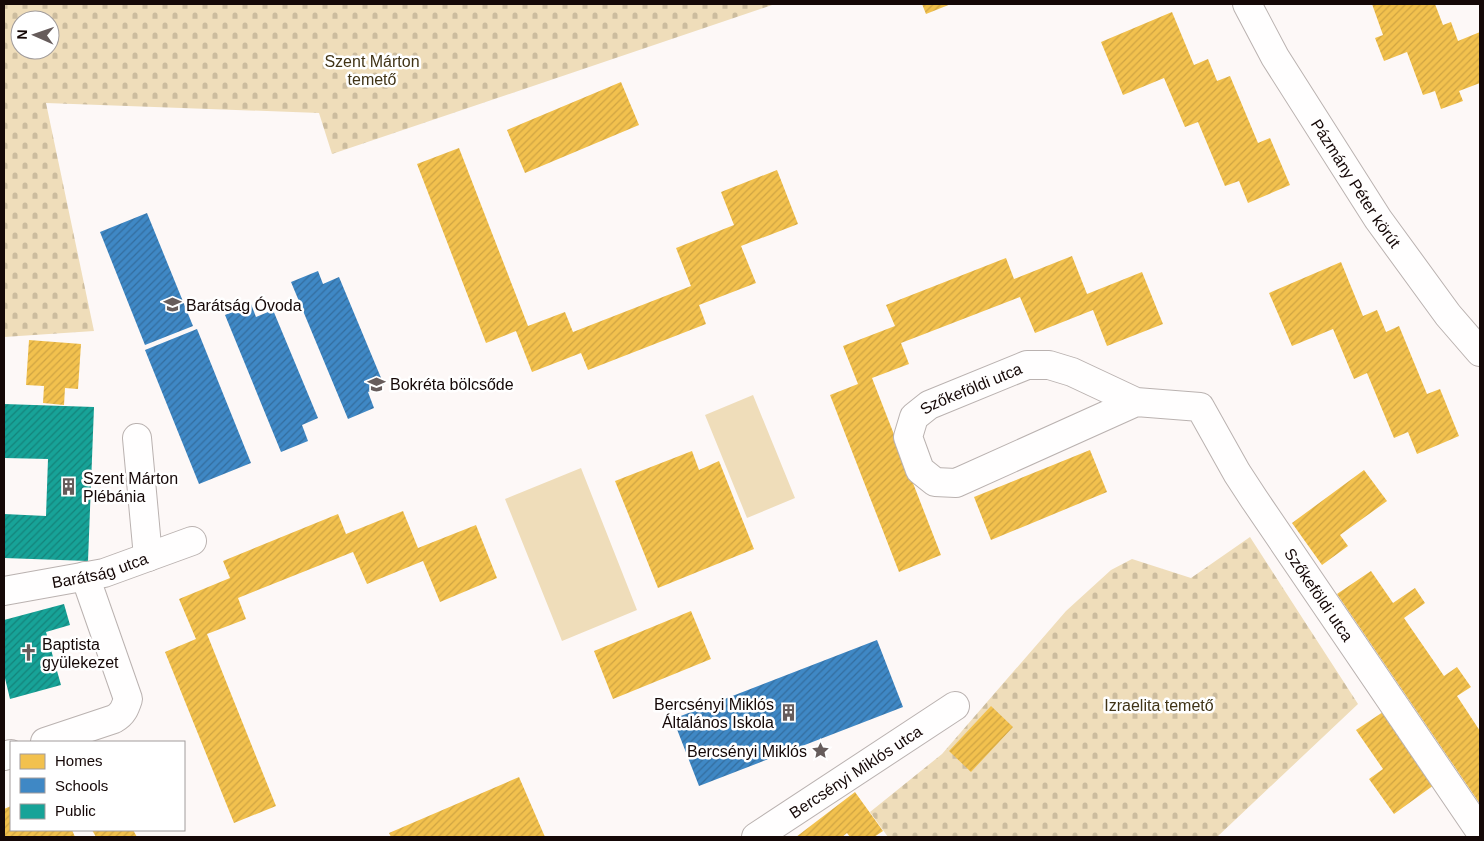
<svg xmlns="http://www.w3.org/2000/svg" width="1484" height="841" font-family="Arial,sans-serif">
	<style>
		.green { fill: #efddba }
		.cemetery { fill: url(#cemetery-stones); fill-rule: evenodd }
		.homes { fill: url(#homes-hatch) }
		.schools { fill: url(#schools-hatch) }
		.public { fill: url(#public-hatch) }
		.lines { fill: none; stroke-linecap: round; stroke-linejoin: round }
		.minor-casing { stroke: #bab2b0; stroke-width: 30 }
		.minor { stroke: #fffefe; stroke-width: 28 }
		.labels { text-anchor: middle; stroke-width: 5; stroke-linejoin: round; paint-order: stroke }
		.park-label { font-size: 16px; fill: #403316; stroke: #fff }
		.street-label { font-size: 16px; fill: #150807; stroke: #fff }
		.poi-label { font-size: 16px; fill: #150807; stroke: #fff; text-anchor: start }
	</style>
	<defs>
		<pattern id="cemetery-stones" width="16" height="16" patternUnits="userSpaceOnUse" patternTransform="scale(1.25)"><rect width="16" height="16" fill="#efddba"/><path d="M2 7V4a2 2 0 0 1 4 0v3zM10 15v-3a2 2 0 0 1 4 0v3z" fill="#ccbc9e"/></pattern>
		<pattern id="homes-hatch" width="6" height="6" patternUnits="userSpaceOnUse" patternTransform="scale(1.25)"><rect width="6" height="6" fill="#f2c14e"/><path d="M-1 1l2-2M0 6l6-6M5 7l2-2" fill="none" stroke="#cfa443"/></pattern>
		<pattern id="schools-hatch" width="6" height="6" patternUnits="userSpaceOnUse" patternTransform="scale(1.25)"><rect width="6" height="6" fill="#3f88c5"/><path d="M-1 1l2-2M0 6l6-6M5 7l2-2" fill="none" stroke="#346d9e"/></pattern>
		<pattern id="public-hatch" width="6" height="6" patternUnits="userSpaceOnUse" patternTransform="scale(1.25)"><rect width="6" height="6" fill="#17a398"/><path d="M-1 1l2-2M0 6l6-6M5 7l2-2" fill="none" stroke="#14837a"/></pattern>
	</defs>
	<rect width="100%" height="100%" fill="#fdf8f7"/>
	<path class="green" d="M753 395 795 498 747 518 705 415Z
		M581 468 637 610 562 641 505 499Z"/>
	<path class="cemetery" d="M4 4H775L332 154 319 113 46 103 94 331 4 337ZM20 20H50V50H20Z
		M1250 537 1358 704 1217 837H888L870 812 942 754 1066 611 1111 570 1132 559 1191 578Z"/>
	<path class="homes" d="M922 4H951L926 14Z
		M1372 4H1435L1443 25 1451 22 1458 41 1480 32V83L1459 91 1463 101 1441 109 1435 91 1423 95 1407 52 1384 61 1375 38 1383 35Z
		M1172 12 1194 65 1208 59 1217 81 1230 76 1258 143 1270 138 1290 185 1248 203 1239 181 1225 186 1198 122 1185 127 1164 78 1123 95 1101 42Z
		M621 82 639 125 525 173 507 130Z
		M459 148 528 326 565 312 573 332 691 286 676 248 734 225 721 192 777 170 798 224 741 246 756 283 699 305 706 324 588 370 581 353 532 372 516 331 486 343 417 164Z
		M1072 256 1087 294 1142 272 1163 324 1107 346 1093 310 1035 333 1020 297 901 343 909 364 872 378 941 555 899 572 830 395 858 384 843 346 895 326 886 305 1006 258 1014 279Z
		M1341 262 1363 316 1377 310 1386 332 1399 326 1427 394 1440 389 1459 436 1417 454 1408 432 1394 438 1367 373 1354 379 1333 329 1292 346 1269 293Z
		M29 340 81 344 78 389 65 388 64 405 43 403 44 386 26 385Z
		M1090 450 1107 492 991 540 974 497Z
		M692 451 699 470 719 461 754 549 658 588 615 481Z
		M1364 470 1387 501 1340 535 1348 546 1322 565 1292 523Z
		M403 511 418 548 476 525 497 578 440 602 423 561 367 584 353 552 238 598 246 619 207 634 276 806 234 823 165 652 196 639 179 599 230 578 223 561 338 514 346 534Z
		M1371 571 1393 603 1415 588 1425 603 1404 618 1444 676 1457 667 1471 687 1457 696 1480 731V804L1337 594Z
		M691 611 711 659 613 699 594 651Z
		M991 706 1013 727 971 772 949 751Z
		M1383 712 1434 785 1394 814 1369 779 1383 769 1356 730Z
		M519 777 545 837H391L389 833Z
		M855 792 883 831 874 837H850L847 833 842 837H796Z
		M11 806V830H72L75 837H4V809Z
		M92 830H133L137 837H96Z"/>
	<path class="schools" d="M147 213 193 326 145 345 100 232Z
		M318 271 323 284 339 277 384 385 368 392 374 408 348 419 291 282Z
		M251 304 256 317 273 310 318 418 302 425 308 441 281 452 225 315Z
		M197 329 251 463 199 484 145 350Z
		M877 640 903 707 699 786 673 719Z"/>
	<path class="public" d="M4 404 94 407 88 561 4 558V514L46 516 48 459 4 458Z
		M64 604 70 625 46 632 61 685 10 699 4 674V620Z"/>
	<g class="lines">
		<defs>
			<g id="minor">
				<path id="s1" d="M1247 4 1275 57 1378 219 1448 315 1480 352"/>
				<path id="s2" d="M1136 402 956 483 935 482 920 470 908 437 914 417 929 405 1027 365H1049L1072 372 1136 402 1200 407 1237 473 1254 499 1480 831"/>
				<path d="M137 438 148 557"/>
				<path id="s3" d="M4 591 104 573 192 541"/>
				<path d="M45 742 114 719C123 714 125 708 128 699L85 576"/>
				<path d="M4 756 11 754"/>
				<path id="s4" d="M756 837 955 706"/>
			</g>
		</defs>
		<use href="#minor" class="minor-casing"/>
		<use href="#minor" class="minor"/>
	</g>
	<defs>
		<symbol id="school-bare" viewBox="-9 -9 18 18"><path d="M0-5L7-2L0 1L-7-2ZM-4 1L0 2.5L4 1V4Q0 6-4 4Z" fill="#665c5b" stroke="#fff" stroke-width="2.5" paint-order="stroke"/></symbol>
		<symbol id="building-bare" viewBox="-9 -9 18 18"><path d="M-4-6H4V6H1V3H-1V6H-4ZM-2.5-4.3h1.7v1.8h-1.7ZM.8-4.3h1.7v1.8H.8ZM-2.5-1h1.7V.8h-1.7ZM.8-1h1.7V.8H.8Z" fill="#665c5b" stroke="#fff" stroke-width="2.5" paint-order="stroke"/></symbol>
		<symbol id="church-bare" viewBox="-9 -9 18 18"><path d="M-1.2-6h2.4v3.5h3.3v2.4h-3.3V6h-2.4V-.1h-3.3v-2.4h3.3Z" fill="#665c5b" stroke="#fff" stroke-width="2.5" paint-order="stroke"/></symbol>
		<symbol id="sight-bare" viewBox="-9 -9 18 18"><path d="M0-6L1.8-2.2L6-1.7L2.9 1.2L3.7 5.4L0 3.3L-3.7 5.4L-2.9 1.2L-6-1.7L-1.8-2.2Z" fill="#665c5b" stroke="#fff" stroke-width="2.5" paint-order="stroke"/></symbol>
	</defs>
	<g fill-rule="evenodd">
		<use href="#school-bare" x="160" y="292" width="25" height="25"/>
		<use href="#school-bare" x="364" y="372" width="25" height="25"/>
		<use href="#building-bare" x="56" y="474" width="25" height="25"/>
		<use href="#church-bare" x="16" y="640" width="25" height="25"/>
		<use href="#building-bare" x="776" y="700" width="25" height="25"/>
		<use href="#sight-bare" x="808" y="738" width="25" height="25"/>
	</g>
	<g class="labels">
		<g class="park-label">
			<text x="372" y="67">Szent Márton<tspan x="372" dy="18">temető</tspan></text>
			<text x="1159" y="711">Izraelita temető</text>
		</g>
		<g class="street-label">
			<text dy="6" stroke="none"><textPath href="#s1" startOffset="210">Pázmány Péter körút</textPath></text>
			<text dy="6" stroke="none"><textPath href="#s2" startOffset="358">Szőkeföldi utca</textPath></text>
			<text dy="6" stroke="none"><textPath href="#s3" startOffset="98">Barátság utca</textPath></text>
			<text dy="6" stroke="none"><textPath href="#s2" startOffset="822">Szőkeföldi utca</textPath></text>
			<text dy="6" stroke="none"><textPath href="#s4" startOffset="119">Bercsényi Miklós utca</textPath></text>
		</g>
		<g class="poi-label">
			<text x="186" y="311">Barátság Óvoda</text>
			<text x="390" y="390">Bokréta bölcsőde</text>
			<text x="83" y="484">Szent Márton<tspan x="83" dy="18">Plébánia</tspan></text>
			<text x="42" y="650">Baptista<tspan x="42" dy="18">gyülekezet</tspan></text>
			<text x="774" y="710" text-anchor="end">Bercsényi Miklós<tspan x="774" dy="18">Általános Iskola</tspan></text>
			<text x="807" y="757" text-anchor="end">Bercsényi Miklós</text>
		</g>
	</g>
	<rect width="1484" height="841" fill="none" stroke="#150807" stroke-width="10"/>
	<rect x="10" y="741" width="175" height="90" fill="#ffffff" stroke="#a19c9c"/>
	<rect x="20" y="754" width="25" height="15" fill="#f2c14e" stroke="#a19c9c"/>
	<text x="55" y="766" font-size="15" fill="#150807">Homes</text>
	<rect x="20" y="778" width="25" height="15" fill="#3f88c5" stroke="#a19c9c"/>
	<text x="55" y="791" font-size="15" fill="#150807">Schools</text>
	<rect x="20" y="804" width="25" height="15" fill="#17a398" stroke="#a19c9c"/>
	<text x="55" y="816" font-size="15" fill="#150807">Public</text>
	<g transform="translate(35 35) rotate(272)"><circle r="24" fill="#ffffff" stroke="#a19c9c"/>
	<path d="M0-4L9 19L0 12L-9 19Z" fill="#665c5b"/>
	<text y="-8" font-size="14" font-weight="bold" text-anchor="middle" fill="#150807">N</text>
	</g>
</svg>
